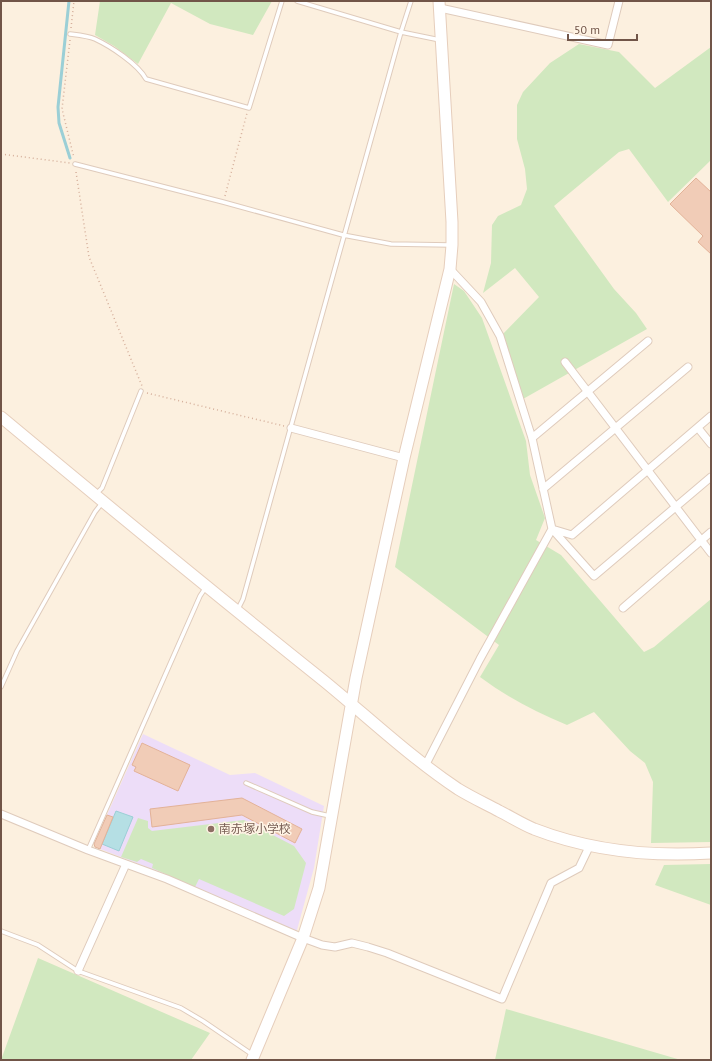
<svg xmlns="http://www.w3.org/2000/svg" width="712" height="1061" font-family="'PT Sans','Noto Sans JP',sans-serif">
	<style>
		.education { fill: #edddf8 }
		.green { fill: #d1e8bf }
		.water { fill: #b5dfe4; stroke: #9bcfd6 }
		.lines { fill: none; stroke-linecap: round; stroke-linejoin: round }
		.stream { stroke: #9bcfd6; stroke-width: 3 }
		.building { fill: #f1ccb7; stroke: #e3b298 }
		.lane-casing { stroke: #dfcbbc; stroke-width: 5.5 }
		.street-casing { stroke: #dfcbbc; stroke-width: 9 }
		.secondary-casing { stroke: #e6cebc; stroke-width: 13 }
		.path { stroke: #d5af9b; stroke-width: 1.5; stroke-dasharray: 1 3; stroke-linecap: butt }
		.lane { stroke: #fff; stroke-width: 3.5 }
		.street { stroke: #fff; stroke-width: 7 }
		.secondary { stroke: #fff; stroke-width: 11 }
		.education-dot { fill: #8d6e63; stroke: #fff4e5; stroke-width: 1.5 }
		.labels { text-anchor: middle; stroke-width: 3; stroke-linejoin: round; paint-order: stroke }
		.education-label { font-size: 12px; fill: #785e54; stroke: #fff4e5; text-anchor: start }
	</style>
	<rect width="100%" height="100%" fill="#fcf0df"/>
	<path class="education" d="M143 734 230 775 255 773 324 806 314 868 297 930 292 931 170 876 95 847 94 844Z"/>
	<path class="green" d="M100 1H272L253 35 210 24 171 3 138 64 114 46 95 35Z
		M579 44 619 52 655 88 711 47V160L668 202 629 149 619 152 554 206 614 289 636 313 647 329 523 399 510 356 500 337 539 297 515 268 483 293 491 263 492 225 498 216 521 205 527 189 525 169 517 139V105L523 92 550 63Z
		M454 284 464 291 482 318 526 441 530 475 545 518 536 540 561 555 644 652 654 647 711 599V842L651 843 653 782 645 763 630 751 594 712 567 725C535 712 507 697 480 677L499 645 395 567Z
		M138 818 148 821V828L152 831 244 820 294 846 306 863 294 909 284 916 199 879 195 887 152 868 153 864 141 859 137 862 121 857Z
		M711 864V905L655 885 664 865Z
		M38 958 210 1033 191 1060H1Z
		M506 1009 681 1060H495Z"/>
	<path class="water" d="M116 811 133 817 119 851 102 844Z"/>
	<g class="lines">
		<path class="stream" d="M69 1 58 107 59 123 70 158"/>
	</g>
	<path class="building" d="M696 178 711 192V254L698 242 703 236 670 204Z
		M142 743 190 765 178 791 134 771 136 767 132 765Z
		M242 798 302 829 295 843 242 815 152 827 150 809Z
		M107 815 113 817 100 849 95 847 94 844Z"/>
	<g class="lines">
		<defs>
			<path id="lane" d="M297 1 401 32 440 40
				M70 34C78 35 88 36 95 39 110 46 138 64 146 79L249 108 282 1
				M75 164 223 202 343 235 391 244 450 245
				M96 494 102 488 141 391
				M238 609 243 599C296 410 347 221 401 32L411 1
				M1 687 17 651 95 512 102 503
				M246 783 312 812 330 816
				M88 850 200 596 206 587
				M1 931 38 945 78 971 181 1008 203 1021 253 1055"/>
			<path id="street" d="M440 8 608 45 619 1
				M450 269 481 302 500 336 532 438 552 529 594 576 711 477
				M565 362 711 553
				M291 428 404 458
				M698 428 711 444
				M532 438 648 341
				M543 489 688 367
				M552 529 572 535 711 416
				M623 608 711 532
				M425 766 480 659 552 529
				M1 814 88 850 167 879 303 938 322 945 335 947 352 943 368 947 387 953 502 999 551 883 579 868 590 845
				M78 971 126 864"/>
			<path id="secondary" d="M1 417C108 506 215 594 324 681 368 717 410 757 458 789 471 797 486 804 499 811 511 817 522 824 534 829 591 851 650 857 711 853
				M252 1060 303 938 319 888 356 678 404 458 450 269 452 245V222L439 1"/>
		</defs>
		<use href="#lane" class="lane-casing"/>
		<use href="#street" class="street-casing"/>
		<use href="#secondary" class="secondary-casing"/>
		<path class="path" d="M71 28 74 1
			M70 40 62 109 74 158
			M1 154 70 163
			M76 172 89 257 142 386
			M225 196 247 113
			M147 393 284 426"/>
		<use href="#lane" class="lane"/>
		<use href="#street" class="street"/>
		<use href="#secondary" class="secondary"/>
	</g>
	<circle class="education-dot" cx="211" cy="829" r="4"/>
	<g class="labels">
		<g class="education-label">
			<text x="219" y="833">南赤塚小学校</text>
		</g>
	</g>
	<rect width="712" height="1061" fill="none" stroke="#715548" stroke-width="4"/>
	<path d="M568 34v6h69v-6" fill="none" stroke="#715548" stroke-width="2"/>
	<text x="574" y="34" font-size="12" fill="#715548" stroke="#fff4e5" stroke-width="3" paint-order="stroke">50 m</text>
</svg>
